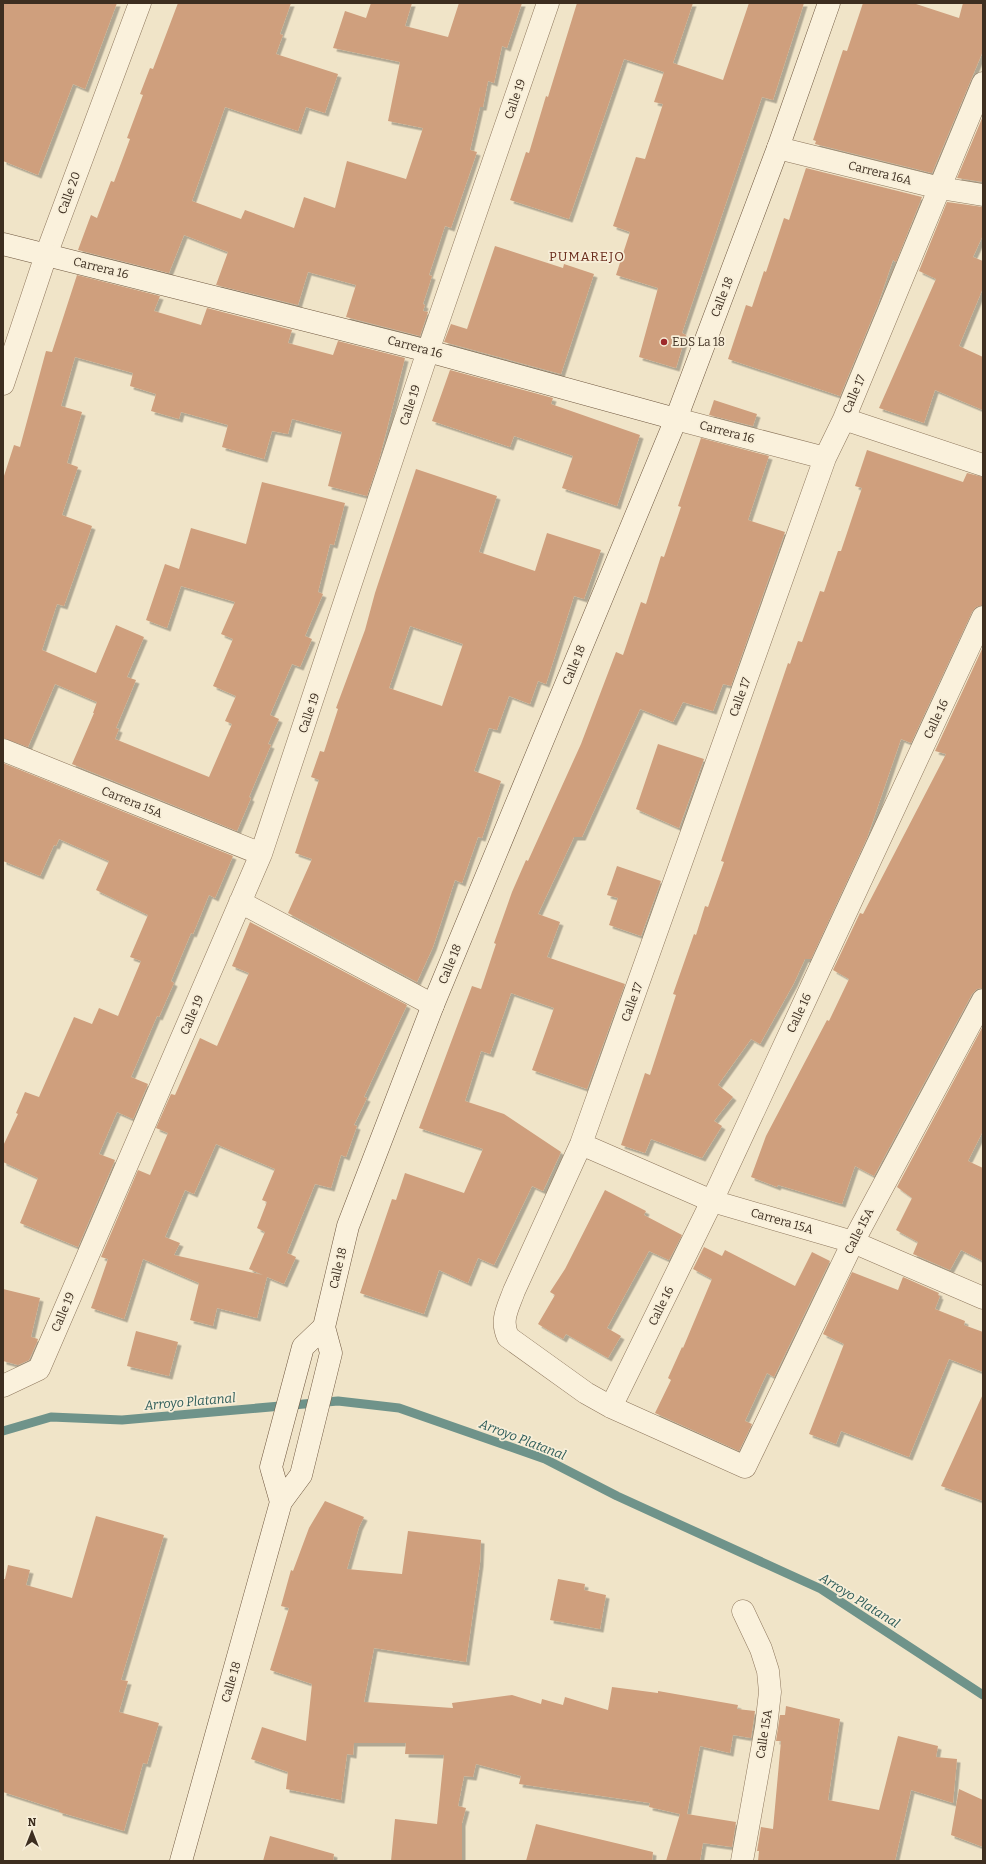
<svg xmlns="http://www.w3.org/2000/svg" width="986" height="1864" font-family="Bitter,serif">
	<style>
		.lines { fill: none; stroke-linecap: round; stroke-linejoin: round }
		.stream { stroke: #6f938a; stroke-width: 9 }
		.building { fill: #cf9f7d; fill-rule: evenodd; filter: url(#shadow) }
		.street-casing { stroke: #8d765c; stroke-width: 23 }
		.secondary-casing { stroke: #6f573f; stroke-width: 23 }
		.street { stroke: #faf1dc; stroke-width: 22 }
		.secondary { stroke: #faf1dc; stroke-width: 22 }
		.poi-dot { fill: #9e2a2b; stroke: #f7eed8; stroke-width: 1.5 }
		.labels { text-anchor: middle; stroke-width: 3.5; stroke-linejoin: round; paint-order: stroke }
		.street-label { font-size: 12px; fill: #3d2e20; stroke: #f7eed8 }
		.poi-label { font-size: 12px; fill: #3d2e20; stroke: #f7eed8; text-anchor: start }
		.neighbourhood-label { font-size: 13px; letter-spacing: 1px; fill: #6b2e1e; stroke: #f7eed8 }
		.water-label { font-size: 13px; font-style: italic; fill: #2f5d5a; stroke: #f7eed8 }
	</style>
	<defs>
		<filter id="shadow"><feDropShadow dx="3.5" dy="3.5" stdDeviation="0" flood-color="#0004"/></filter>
	</defs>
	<rect width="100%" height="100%" fill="#f0e4c8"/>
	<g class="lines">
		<path class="stream" d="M3 1431 51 1417 122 1420 338 1401 399 1408 545 1459 617 1496 821 1589 983 1695"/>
	</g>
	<path class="building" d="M3 3H117L85 89 73 84 38 175 3 161Z
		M178 3H291L280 34 283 35 276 54 338 74 325 113 306 107 298 131 225 107 192 201 241 219 245 210 294 228 304 197 335 208 347 161 406 179 423 128 388 121 400 62 333 48 345 11 366 18 371 3H412L405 26 448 37 459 3H522L507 48 502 46 494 83 488 81 483 107H480L470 150 477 152 451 228 445 226 429 275 432 276 423 304 425 305 423 311 428 312 420 336 346 317 356 285 308 272 298 305 216 285 228 252 184 235 169 273 78 250 91 215 97 218 111 181 114 182 130 139 127 138 143 95 140 94 150 68 153 69Z
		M577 3H693L673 63 723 80 749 3H804L773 100 762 97 682 333 686 335 676 368 639 357 658 288 616 275 630 232 613 226 636 157 645 159 663 104 654 102 664 72 624 59 569 219 510 200 526 152 529 153 546 96 548 97Z
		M863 3H913L959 18 963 3H983V51L932 173 815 144 816 141 813 140 843 50 847 51Z
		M983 116V182L957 178Z
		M806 168 922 197 896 262 893 260 878 304 840 396 728 359 746 305 752 307 764 271 766 272 784 218 789 220Z
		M947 202 983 207V235L973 257 983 261V288L959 346 983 357V410L935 390 924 423 879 408 936 279 919 271Z
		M495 246 563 268 564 264 594 274 561 374 444 342 451 324 467 329Z
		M77 275 160 296 154 311 201 325 207 308 292 330 288 343 333 355 338 341 405 358 379 460 367 496 328 486 342 432 292 419 288 434 272 431 264 459 222 447 228 425 181 412 179 419 151 411 156 394 130 386 133 373 75 357 61 406 82 412 67 463 78 467 62 515 92 526 64 606 57 604 42 650 96 673 116 625 144 637 127 677 136 680 116 728 119 729 115 739 209 777 232 724 225 721 236 696 213 686 233 639 221 634 235 602 181 586 167 628 146 620 165 564 179 569 191 528 246 544 262 482 345 503 334 545 330 544 318 592 323 594 305 636 312 639 300 667 292 664 270 715 279 719 268 744 271 745 249 797 251 798 237 831 72 764 94 713H93L97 702 55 684 28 747 3 738V479L14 445 20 447 46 351 52 352Z
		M450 370 553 398 551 404 640 435 617 506 562 488 573 456 514 436 510 447 432 421Z
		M714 400 757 414 753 426 709 415Z
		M701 438 769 456 748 520 785 532 731 686 723 684 713 711 683 702 673 722 640 709 582 837H574L538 914 560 922 547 957 625 984 587 1089 532 1070 554 1008 511 993 490 1054 481 1051 465 1101 504 1114 561 1152 543 1191 532 1186 494 1265 478 1258 468 1283 439 1270 424 1314 360 1293 392 1199 396 1200 405 1173 464 1193 483 1149 419 1128 472 986 481 989 496 944 494 943 512 892 526 860 528 861 581 744 616 652 623 655 641 602 646 604 661 556 664 557 681 507 678 506Z
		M867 450 963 482 967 473 983 477V605L976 607 972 612 911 743 901 739 867 838 811 959H805L794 983 760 1044 751 1039 718 1085 733 1097 714 1121 722 1126 702 1158 651 1139 645 1153 621 1145 645 1073 650 1075 676 995 673 994 694 934 696 935 705 906 708 907 724 862 721 861 788 663 790 664 798 641 802 642 820 591 824 592 838 551H841L862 488 855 486Z
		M416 469 497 496 479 552 535 571 547 533 601 550 584 599 574 596 546 684 538 681 530 704 509 696 497 730 489 728 474 771 501 781 482 838 478 837 462 883 455 880 433 947 417 982 288 913 312 859 295 853 319 780 311 777 320 751 324 752 338 709 336 708 365 630 375 593ZM410 626 463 644 442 706 389 688Z
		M983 647V988L977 989 972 994 874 1176 855 1166 842 1204 778 1185 777 1187 751 1177 766 1136 827 1020 829 1021 849 979 833 970 860 913 863 914 946 754 935 751Z
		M658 744 704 759 679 828 636 809Z
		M3 763 233 856 215 898 209 895 193 934 191 933 171 981 174 983 159 1017 157 1016 131 1077 148 1084 133 1119 117 1112 99 1154 115 1160 78 1247 20 1223 38 1178 3 1162V1146L18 1114 16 1113 25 1092 39 1097 74 1017 92 1024 99 1008 118 1016 141 961 130 957 148 915 96 890 109 861 59 839 56 846 54 845 40 876 3 861Z
		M617 866 661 881 641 936 609 925 618 898 607 895Z
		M250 922 407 1005 364 1097 367 1098 354 1125 357 1126 346 1157 341 1155 331 1188 315 1184 287 1253 296 1257 284 1284 267 1277 257 1318 217 1308 213 1326 190 1320 199 1283 143 1259 124 1319 91 1308 108 1259 101 1257 138 1170 150 1175 168 1133 156 1128 171 1094 175 1095 200 1038 217 1046 249 973 232 966ZM216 1144 275 1169 262 1200 267 1202 257 1228 265 1232 249 1269 263 1275 174 1255 180 1243 165 1237 185 1190 194 1194Z
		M983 1026V1131L968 1161 983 1168V1261L961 1250 950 1270 913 1254 918 1242 896 1230 912 1198 897 1187Z
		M605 1190 646 1211 644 1215 682 1235 669 1260 649 1251 607 1328 621 1336 608 1358 566 1334 563 1339 538 1324 555 1295 550 1292 565 1269Z
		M704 1247 722 1256 725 1250 795 1286 812 1252 830 1261 774 1377 767 1373 745 1421 752 1424 739 1451 655 1413 671 1380 668 1378 682 1347 683 1348 712 1279 693 1269Z
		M852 1272 898 1290 903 1277 939 1293 938 1295 940 1296 935 1309 965 1321 964 1325 983 1332V1372L949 1359 909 1457 841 1431 836 1444 809 1434 844 1344 823 1334Z
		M3 1289 40 1298 31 1337 38 1339 37 1342 29 1360 18 1365 3 1361Z
		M136 1331 178 1342 169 1376 127 1366Z
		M983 1394V1501L941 1486Z
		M325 1501 364 1517 359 1527 347 1569 402 1574 408 1531 481 1540 480 1563 466 1662 374 1648 364 1702 453 1708 452 1703 512 1695 541 1704 542 1699 563 1705 565 1697 608 1710 612 1687 658 1693V1691L738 1705 737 1709 755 1711 751 1738 733 1735 730 1753 700 1746 687 1814 736 1822 732 1847 703 1843 700 1861H666L680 1814 649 1807 650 1803 519 1784 521 1776 476 1764 473 1777 464 1776 458 1806 466 1808 462 1823V1861H391L395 1819 437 1824 444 1755 405 1754 406 1743H354L353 1755 347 1754 341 1800 286 1789 288 1772 251 1759 262 1727 306 1741 312 1684 270 1670 289 1608 281 1606 291 1570 293 1571 309 1528Z
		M96 1516 164 1535 121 1680 128 1681 119 1712 159 1723 147 1764 143 1763 124 1831 59 1812V1810L3 1792V1579H5L8 1565 30 1570 26 1585 72 1598Z
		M558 1579 585 1584 584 1590 606 1595 600 1629 550 1620Z
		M786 1706 840 1719 828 1800 879 1810 898 1736 938 1746 936 1757 957 1759 953 1803 911 1790 895 1861H758L759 1851H757L761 1827 773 1829 781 1741H776L780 1715H785Z
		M959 1789 983 1800V1847L951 1835Z
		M536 1824 653 1852 652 1861H526Z
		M270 1836 334 1854 333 1861H263Z"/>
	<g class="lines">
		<defs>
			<path id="street" d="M983 83 844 419 825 458 581 1144 514 1291C508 1308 500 1320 508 1337L586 1393 611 1407 745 1467 853 1242 983 1000
				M778 148 940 188 983 195
				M3 384 46 255 140 3
				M676 419 825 458
				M844 419 983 465
				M3 750 261 854
				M240 902 433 1005
				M581 1144 712 1201 853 1242 983 1298
				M3 1386 39 1369 261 854 428 351 548 3
				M611 1407 712 1201 983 617
				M742 1861 766 1727 770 1692 768 1671 761 1649 743 1611"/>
			<path id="secondary" d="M3 244 428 351 676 419
				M281 1502 271 1467 303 1347 324 1327
				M181 1861 281 1502 301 1475 331 1353 324 1327 348 1226 433 1005 676 419 778 148 829 3"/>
		</defs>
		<use href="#street" class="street-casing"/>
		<use href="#secondary" class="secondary-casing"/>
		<use href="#street" class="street"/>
		<use href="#secondary" class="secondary"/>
	</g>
	<circle class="poi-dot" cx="664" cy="342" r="4"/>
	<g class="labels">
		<g class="street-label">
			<text transform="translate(515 99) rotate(-71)" y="4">Calle 19</text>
			<text transform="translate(880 173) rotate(14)" y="4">Carrera 16A</text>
			<text transform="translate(69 193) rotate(-70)" y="4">Calle 20</text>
			<text transform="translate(101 268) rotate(14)" y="4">Carrera 16</text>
			<text transform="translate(722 297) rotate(-69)" y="4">Calle 18</text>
			<text transform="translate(415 347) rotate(15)" y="4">Carrera 16</text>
			<text transform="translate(854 394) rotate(-67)" y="4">Calle 17</text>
			<text transform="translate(410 405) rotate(-72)" y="4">Calle 19</text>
			<text transform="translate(727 432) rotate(15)" y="4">Carrera 16</text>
			<text transform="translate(574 665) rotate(-68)" y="4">Calle 18</text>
			<text transform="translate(740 697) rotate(-70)" y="4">Calle 17</text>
			<text transform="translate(309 713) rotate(-71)" y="4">Calle 19</text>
			<text transform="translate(936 719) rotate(-65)" y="4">Calle 16</text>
			<text transform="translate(132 802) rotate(22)" y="4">Carrera 15A</text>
			<text transform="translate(450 964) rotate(-68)" y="4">Calle 18</text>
			<text transform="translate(632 1002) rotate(-70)" y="4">Calle 17</text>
			<text transform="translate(799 1013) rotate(-65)" y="4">Calle 16</text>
			<text transform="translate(192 1015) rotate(-67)" y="4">Calle 19</text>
			<text transform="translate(782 1221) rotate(16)" y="4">Carrera 15A</text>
			<text transform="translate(859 1231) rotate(-63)" y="4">Calle 15A</text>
			<text transform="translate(338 1268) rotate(-77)" y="4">Calle 18</text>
			<text transform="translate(661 1306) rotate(-64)" y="4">Calle 16</text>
			<text transform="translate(63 1312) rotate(-67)" y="4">Calle 19</text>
			<text transform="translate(231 1682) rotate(-74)" y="4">Calle 18</text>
			<text transform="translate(764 1734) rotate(-81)" y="4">Calle 15A</text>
		</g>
		<g class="poi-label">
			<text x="672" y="346">EDS La 18</text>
		</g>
		<g class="neighbourhood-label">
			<text x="587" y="261">PUMAREJO</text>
		</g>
		<g class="water-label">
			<text transform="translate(190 1401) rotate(-5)" y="5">Arroyo Platanal</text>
			<text transform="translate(523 1439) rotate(21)" y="5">Arroyo Platanal</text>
			<text transform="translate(860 1600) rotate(32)" y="5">Arroyo Platanal</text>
		</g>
	</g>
	<rect width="986" height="1864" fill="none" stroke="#3d2e20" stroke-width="8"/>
	<g transform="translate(32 1832)" stroke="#f7eed8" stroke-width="3" paint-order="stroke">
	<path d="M0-3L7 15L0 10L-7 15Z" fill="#3d2e20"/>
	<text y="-6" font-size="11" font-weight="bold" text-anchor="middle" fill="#3d2e20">N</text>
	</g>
</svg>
